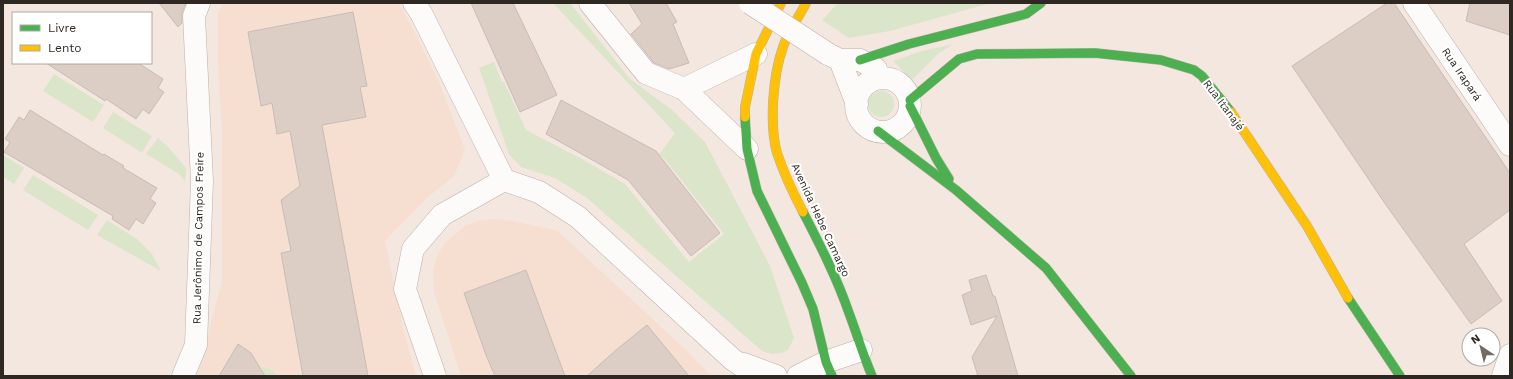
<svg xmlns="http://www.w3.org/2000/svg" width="1513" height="379" font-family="'Work Sans',sans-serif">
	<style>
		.built { fill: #f6dfd0 }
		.green { fill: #dbe5ca }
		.building { fill: #dccdc5; stroke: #c7bdb7 }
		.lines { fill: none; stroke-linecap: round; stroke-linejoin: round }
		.street-casing { stroke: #baafa9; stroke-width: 23 }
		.fast-casing { stroke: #baafa9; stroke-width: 10 }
		.slow-casing { stroke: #baafa9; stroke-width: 10 }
		.street { stroke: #fdfbfa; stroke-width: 22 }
		.fast { stroke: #4caf50; stroke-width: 9 }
		.slow { stroke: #ffc107; stroke-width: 9 }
		.street-bridge-casing { stroke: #baafa9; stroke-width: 23; stroke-linecap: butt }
		.street-bridge { stroke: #fdfbfa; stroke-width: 22 }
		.labels { text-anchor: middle; stroke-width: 4; stroke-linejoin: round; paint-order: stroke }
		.street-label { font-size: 11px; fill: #2f2721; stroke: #fff }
	</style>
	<rect width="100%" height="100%" fill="#f4e7df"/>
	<path class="built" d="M224 3H398L410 23 439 82 465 150 454 176 427 198 385 241 404 331 416 376H197L222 281V138L218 61V12Z
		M495 219 513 221 558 231 686 350 711 376H461L434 292 433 272 435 262 438 254 445 243 465 226 477 221Z"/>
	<path class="green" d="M553 3H570L629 78 672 110 705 142 770 266 794 338 788 350 782 353 772 354 762 351 587 198 555 178 521 167 509 154 479 68 494 62 502 82H504L526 130 580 158 625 184 689 262 724 234 663 157 659 155 675 133Z
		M838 3H991L890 31 849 38 822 20Z
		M954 44 939 53 912 80 893 61 922 51Z
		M54 74 104 105 93 122 43 91Z
		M868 104a13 13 0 1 1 26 0a13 13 0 1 1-26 0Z
		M113 112 152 136 142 153 103 128Z
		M158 138 170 149 186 168 185 181 179 174 146 154Z
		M3 155 24 168 14 184 3 177Z
		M33 175 98 215 88 230 23 190Z
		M107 220 137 239 152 254 161 271 97 235Z
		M262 367 273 371 277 376H264Z"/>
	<path class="building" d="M159 3H186L182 12V23L178 27Z
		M471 3H513L557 95 520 112Z
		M629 3H666L677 22 673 24 689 63 669 69 654 63 631 34 642 24Z
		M1387 3H1394L1510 173V210L1464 244 1502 301 1471 324 1386 205 1292 66Z
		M1470 3H1510V35L1466 21Z
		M353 12 367 86 360 87 366 117 322 125 368 376H303L281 253 291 251 281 200 300 186 290 131 277 134 272 103 261 106 248 32Z
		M46 63H138L163 79 158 88 164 92 149 114 143 109 136 119 106 99 105 101Z
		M561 100 656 151 720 233 691 256 628 180 546 134Z
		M30 110 103 155 104 154 124 166 123 168 157 188 150 199 156 203 143 224 136 219 129 230 112 219 113 216 4 152 10 142 5 139 19 117 24 120Z
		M526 270 549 333 565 376H495L486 355 464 293Z
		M986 275 993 296H995L1018 376H978L972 357 997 316 971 325 962 295 972 291 969 280Z
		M647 325 689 376H587L616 350Z
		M238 344 251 353 265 376H219Z"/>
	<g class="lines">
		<defs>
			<path id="street" d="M414 3 421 13 504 180
				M590 3 646 73 684 89 747 149
				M1414 3 1510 145
				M828 54 840 60H860L876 69
				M840 60 857 104
				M856 105a27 27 0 1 1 54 0a27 27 0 1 1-54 0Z
				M684 89 756 54
				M744 364 776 376
				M183 376 196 345 202 181 194 16 199 3
				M435 376 405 289 413 249 442 215 504 180 539 192 578 217 732 359 757 376
				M798 376 826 362 861 350
				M1503 376 1510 355"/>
			<path id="fast" d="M860 60 909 44 1026 14 1041 3
				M910 100 959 59 977 54 1095 53 1161 60 1194 70 1202 76 1231 112
				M910 106 936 158 949 179
				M745 117 747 149 757 191 802 283 813 309 826 362 832 376
				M878 131 956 190 1046 268 1131 376
				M803 212C820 245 837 278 849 313 857 334 863 355 872 376
				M1348 298 1400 376"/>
			<path id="slow" d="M1231 112 1307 226 1348 298
				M745 117V107L756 54 781 3
				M803 212C793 193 784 174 777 153 769 124 773 75 783 47 788 32 799 17 806 3"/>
		</defs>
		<use href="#street" class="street-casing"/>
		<use href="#fast" class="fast-casing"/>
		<use href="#slow" class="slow-casing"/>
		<use href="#street" class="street"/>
		<use href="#fast" class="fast"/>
		<use href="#slow" class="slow"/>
		<defs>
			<path id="street-bridge" d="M750 3 828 54"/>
		</defs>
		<use href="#street-bridge" class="street-bridge-casing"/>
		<use href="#street-bridge" class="street-bridge"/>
	</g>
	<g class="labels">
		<g class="street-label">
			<text transform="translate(1462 74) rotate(56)" y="4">Rua Irapará</text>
			<text transform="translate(1224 105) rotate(53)" y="4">Rua Itanajé</text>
			<text transform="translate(821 220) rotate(65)" y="4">Avenida Hebe Camargo</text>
			<text transform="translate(198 238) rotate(-89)" y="4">Rua Jerônimo de Campos Freire</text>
		</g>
	</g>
	<rect width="1513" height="379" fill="none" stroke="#2f2721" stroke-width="8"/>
	<rect x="12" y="12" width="140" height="52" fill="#ffffff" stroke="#aca9a6"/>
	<rect x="20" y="25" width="20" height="6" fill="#4caf50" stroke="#aca9a6"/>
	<text x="48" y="32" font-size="12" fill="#2f2721">Livre</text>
	<rect x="20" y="45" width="20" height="6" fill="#ffc107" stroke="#aca9a6"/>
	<text x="48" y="52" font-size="12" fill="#2f2721">Lento</text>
	<g transform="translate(1481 347) rotate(325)"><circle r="19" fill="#ffffff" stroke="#aca9a6"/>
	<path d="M0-3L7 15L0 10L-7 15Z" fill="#746a64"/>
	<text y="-6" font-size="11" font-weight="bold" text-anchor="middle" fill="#2f2721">N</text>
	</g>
</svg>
